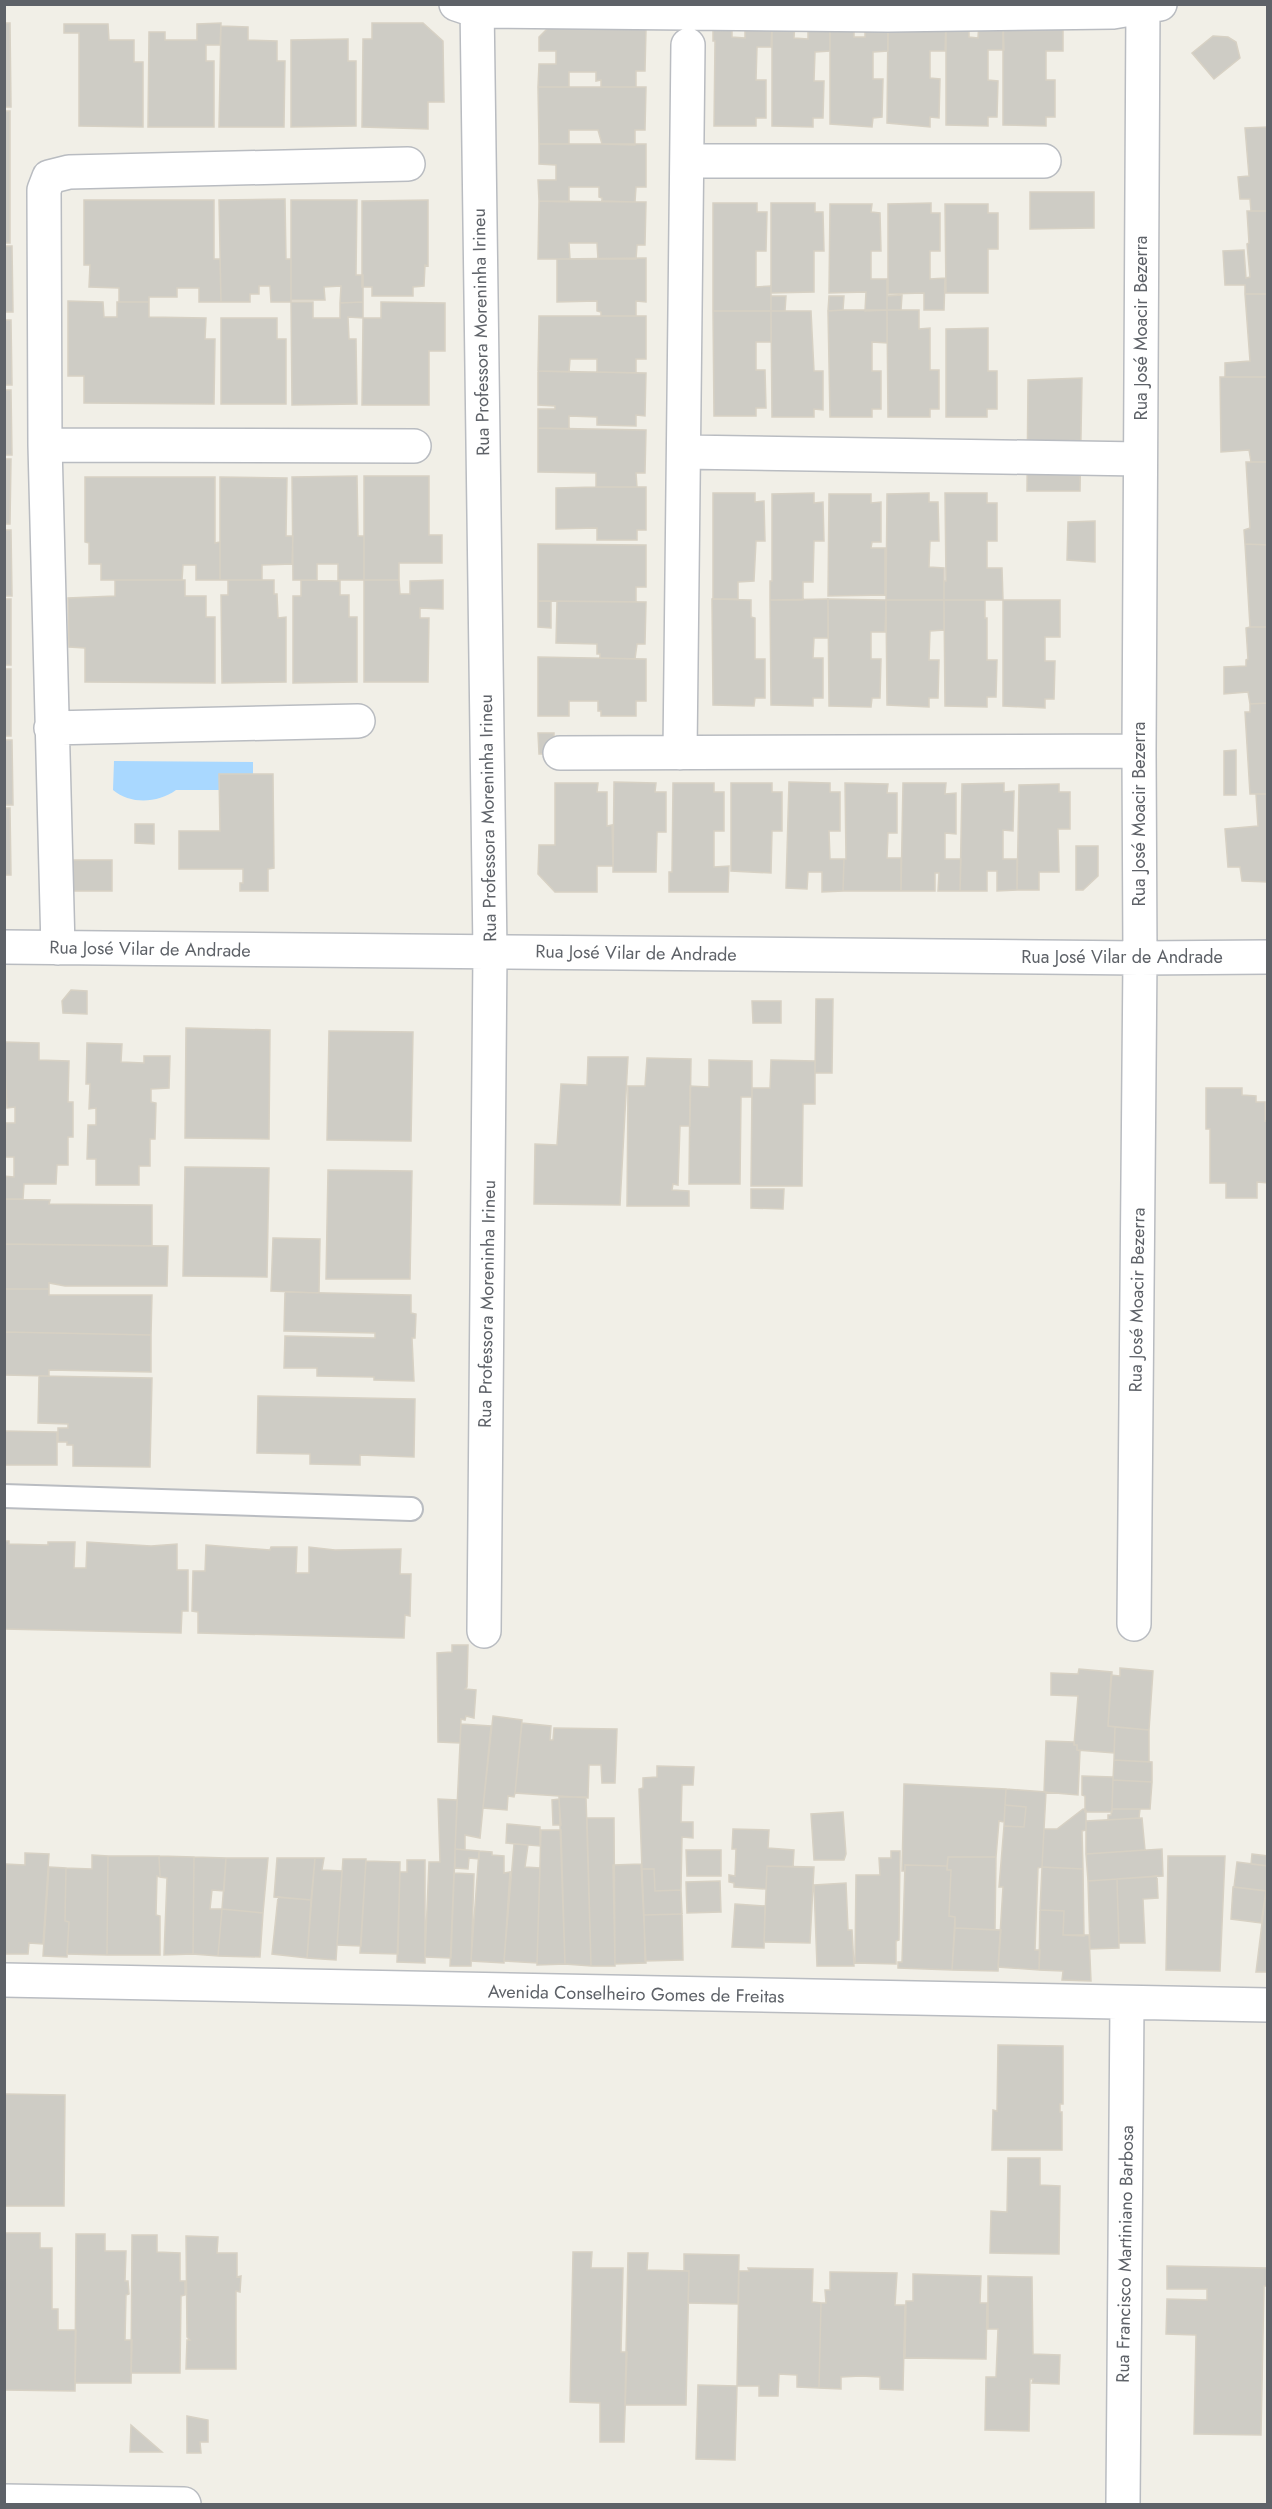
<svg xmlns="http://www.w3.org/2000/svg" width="1272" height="2509" font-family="Jost,sans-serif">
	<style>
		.water { fill: #a9d8ff }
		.building { fill: #ceccc5; stroke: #d7d1c4; stroke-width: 1.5 }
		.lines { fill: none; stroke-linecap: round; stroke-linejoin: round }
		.lane-casing { stroke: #b9bcc1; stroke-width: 26 }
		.street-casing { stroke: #b9bcc1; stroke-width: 36 }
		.lane { stroke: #fff; stroke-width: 22 }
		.street { stroke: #fff; stroke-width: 33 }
		.labels { text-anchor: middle; stroke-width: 6; stroke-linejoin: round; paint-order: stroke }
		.street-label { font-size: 18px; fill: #5e6268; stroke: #fff }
	</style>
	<rect width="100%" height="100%" fill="#f1efe7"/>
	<path class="water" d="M114 761 253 762V790H176C158 803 131 805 113 790Z"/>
	<path class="building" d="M745 21H772L771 47H757L756 80H766V118H756V126H714L715 41H713V22H732V37L745 38Z
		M772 21 795 22 794 38 808 39V22L830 21V51L815 52 814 81H824L823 118H813V127L772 126Z
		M830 21 854 22V37H865V21L888 22V51L873 52V79H883L882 117 873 118 872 127 830 124Z
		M946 21 945 51H930V78L940 79 939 118 930 117V127L887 123 888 22Z
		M946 21H969V37L978 38 979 21H1003L1004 50H988V80L998 81 997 117H988V126L946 125Z
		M1003 21H1063V51H1046V80H1055V117H1046V126L1003 125Z
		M554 22 646 29 645 71H636V87H601V80L596 81V72H569V87H538L539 64H556V51H539V37Z
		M4 23H10L11 107H4Z
		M221 23 220 45H206V61H214V127H148L149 32H165V40H197V24Z
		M372 23H423L443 41 444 102H428V129L362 127 363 39H372Z
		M64 24H108L109 40H134V62H143V127L79 126V33H64Z
		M221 26 248 27V40L277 41V61H285L284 127H219Z
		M1213 36 1228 37 1236 42 1240 58 1214 79 1192 53Z
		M348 39V61H356V126L291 127V40Z
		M538 87H646L645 130H635V145L602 144 598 130H569V144H539Z
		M4 111H10V243H4Z
		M1268 127V211H1251L1250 199H1240L1238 177 1249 176 1245 128Z
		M539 144H646V187H636L635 202 602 201V198L599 197V187H569V202L539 201 538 180H556V165L539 164Z
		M1030 192H1094V228L1030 229Z
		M285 199 286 259H291V302H271L270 286H259V294H250V302H221L219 200Z
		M84 200H214V259H220L221 302H199V288H177V297H149V302H119V288L89 287 90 265H84Z
		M291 200H357L356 275H363V302L340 303 341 286 324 287 325 300H291Z
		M428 200V266L425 265 424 286 413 287V296H372V287H362V201Z
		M539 201 646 202 645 245H637L636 259H598L597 243H569L570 259H538Z
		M713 203H757V212H767L766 251H756V287L771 286V311H713Z
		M771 203H815V212H823L824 251H814V292L771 293Z
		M931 203V213H940V251H930V279L945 278 944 310H924V293L888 294V204Z
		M830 204H872L871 212 880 213 881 251H871V279H887V310L865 311 866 292 829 293Z
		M945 204H988V213H998V249H988V293H946Z
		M1247 211H1268V294H1245V285H1225L1223 251 1244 250 1246 278 1250 277 1247 244 1249 243Z
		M4 246H12L13 312H4Z
		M646 258V302L636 301V316H601V312L597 311V301L557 302V259Z
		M1245 294H1268V377H1225V363L1250 361Z
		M902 295 901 310H887V296Z
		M771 296H786L785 311H771Z
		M829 296H844L843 310 828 311Z
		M68 301 103 302 104 317H117V302H149V317L206 318 205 339H215L214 404 84 403V376H68Z
		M291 302H313V318H340V303L363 302V318L348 317 349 339H356L357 404 292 405Z
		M381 302 445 303V351H429V405H362L363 318H381Z
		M843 310H887V343L872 342V371H881V409H872V417H830L828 311Z
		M887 310H919V329L930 328V370H939V409H930V417H888Z
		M713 311H771V342H756V370H765L766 408H756V416H714Z
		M771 311H811L814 371H823V410L814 409V417H772Z
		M539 316H646V359H636V373L597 372V359H570L569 372 538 371Z
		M221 318H277V339H286V404H221Z
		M4 320H11L12 385H4Z
		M988 328V371H997V409H987V417H946V329Z
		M538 371 646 373 645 416 636 415V426L597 425V417L569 416V429L538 428V409H555V406L538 405Z
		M1220 377H1268V462H1251L1249 450 1221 452Z
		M1082 378 1080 491H1027L1028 380Z
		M4 390H11L12 455H4Z
		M538 428 646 430 645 473H636L637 487H596V473L538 472Z
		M4 459H11L10 524H4Z
		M1246 462H1268V545L1245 544 1244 530 1250 528Z
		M357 476 358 536H364V580H338V564H317V580H293L292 477Z
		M364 476H429V535H442V563H399V580H364Z
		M85 477H215V543L220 542V580H196V565H183L182 580H101V564H89V543L85 542Z
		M220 477 287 478 286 536H293L292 564 262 565V580H220Z
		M596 487H646V530H637V540H597V528L556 529V488Z
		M713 493H755V502L764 501 765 541H756L754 581 738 582V599H713Z
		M814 493V503L823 502 824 541H814L813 582H803V600H770V581H772V494Z
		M929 493V502H938L939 541H930L929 567 944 568V600H886L887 494Z
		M945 493H987V503H997V541H987V568H1002L1003 600H944V581H946Z
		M829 494H871V503L881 502V542H872L871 548H885V595L828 596Z
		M1095 521V562L1067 560 1068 522Z
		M4 530H11L12 596H4Z
		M538 544 646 545V587H636V602L538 601Z
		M1245 544 1268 545V627H1250Z
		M115 580H185V596H206V617H215V683L85 682V648L69 647 68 598 115 596Z
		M228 580H274V594H277L278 618 286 617V682L222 683 221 595H228Z
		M301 580 340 581V595H349V617H357V682L293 683V596H301Z
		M364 580H399L400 594H410V581L443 580V609L420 608V618H429L428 682H364Z
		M4 599H11V665H4Z
		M712 599 751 600V617L755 618V659H765V698H755L754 706 713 705Z
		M828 599V638H814L813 658H823V698H813V706L771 705 770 600Z
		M828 599 886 600 885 632H871V659H881L880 698H872L871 707 829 706Z
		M886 600H944V630L930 631 929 660H939L938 698H929V707L887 705Z
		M944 600H985V618H987V660H997L996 697H987V707L945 706Z
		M1003 600H1060V637H1045V661H1055L1054 699H1045V708L1003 706Z
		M538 601H551V628L538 627Z
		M557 601 646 602 645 644H637L635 659 600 658V654H597V644L556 643Z
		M1250 627H1268V703L1250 704 1248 692 1224 694V667L1246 666V660L1248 659 1246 628Z
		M538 657 646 659V701H636V716H601V711H598V701H569V716H538Z
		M4 669H11V736H4Z
		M1268 703V794H1250L1245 712H1250V704Z
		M538 733H554V754H539Z
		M4 740H12L13 805H4Z
		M1236 750V795H1224V751Z
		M219 774H273L274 868 268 869V891H240V883H243V869H179V831H220Z
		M614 782 656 783 655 792H666V832H657L656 872H613Z
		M789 782 830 783V792H840V831H829L830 859H844L843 891 822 892V872H808L807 889 786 888Z
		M555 783H598L597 792H607V826L612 825 613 866H597V892H555L538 874 539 845H555Z
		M673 783H714V792H724V831H714V867L729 866 728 892H669V872H672Z
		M731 783H772V792H782V831H772L771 873 731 871Z
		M845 783 888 784 887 793H897V833H888L887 858H901V891H843L844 859H846Z
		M903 783H946L945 794 956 793V834L945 833V859H961L960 891H938L939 873H935V891H901Z
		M1004 783V792L1014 791 1013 831 1003 830V859H1017V890L997 891V871H987V891H960L962 784Z
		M1059 784V792H1070V829H1058L1059 872H1039V890H1017L1019 785Z
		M1256 794H1268V882L1242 881 1240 867H1228L1225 829 1258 826Z
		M4 808H10L11 875H4Z
		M135 824H154V844L135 843Z
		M1076 846H1098V876L1083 890H1076Z
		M72 860H112V891H72Z
		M71 990 87 991V1014L63 1013 62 1001Z
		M816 999H833L832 1073H815Z
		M752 1001H781V1023H753Z
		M186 1028 270 1030 269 1139 185 1138Z
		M329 1031 413 1032 411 1141 327 1140Z
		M4 1042 39 1043V1060L69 1061 68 1102H73V1137H68V1165H57L56 1184H24L23 1199H4V1176L14 1177V1157H5L6 1123H15V1107L7 1108Z
		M87 1043 122 1044 121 1062 144 1063V1056H170L169 1088 151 1089V1102L156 1103 155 1139H150V1166H139V1185H96V1159H87L88 1125H96V1108L89 1109 90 1084H86Z
		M588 1057H628L620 1205 534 1204 535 1144 557 1145 561 1084 587 1085Z
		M647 1058 691 1059 690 1126H680L678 1185 673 1184 672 1190 689 1191V1206H627L628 1086H645Z
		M709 1060 752 1061V1097H741L740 1184H689L690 1086 709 1087Z
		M771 1060 815 1061V1104H803L802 1186H751L752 1088H770Z
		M1206 1088H1242V1095L1256 1096V1102H1265V1121L1268 1120V1183L1257 1182V1198H1226V1183H1210V1129H1206Z
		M185 1167 269 1168 267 1277 183 1276Z
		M328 1170 412 1171 410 1279H326Z
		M751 1189H784L783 1209 751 1208Z
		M4 1199 50 1200 49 1204 152 1205V1246L4 1244Z
		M273 1238 320 1239 319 1293 271 1291Z
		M4 1244 168 1246 167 1286H65L49 1283V1289H4Z
		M4 1289H49V1295H152L151 1335 4 1332Z
		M285 1292 411 1295V1313L416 1314 415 1338H412L414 1381 374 1380V1377L317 1376V1368H284L285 1336 375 1338V1333L284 1331Z
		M4 1332 151 1335V1372L49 1370V1376L4 1375Z
		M39 1376 152 1378 150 1467 73 1466V1445H67V1442H58V1428H68V1424L38 1423Z
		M258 1396 415 1399 414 1457 360 1455V1465L310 1464V1454L257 1453Z
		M4 1431 57 1432V1465H4Z
		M4 1541H9V1544L48 1545V1542H75L74 1568H86L87 1542 151 1546 177 1544V1570H188V1611H182L181 1633 4 1629Z
		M206 1545 270 1550 271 1547H297L296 1573H309V1547L335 1550 401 1549 400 1574H411L410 1616 405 1615 404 1638 198 1633V1612L192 1611 193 1571H205Z
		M452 1645H468L467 1687 465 1689 476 1690 474 1718 466 1716 465 1720 461 1719 460 1743 438 1742 437 1653 452 1652Z
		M1120 1668 1153 1671 1149 1730 1108 1726 1111 1675 1120 1676Z
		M1079 1669 1112 1672 1108 1726 1115 1727 1114 1753 1077 1750V1745H1074L1078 1696 1051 1695V1673L1078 1674Z
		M493 1716 522 1720 515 1793 514 1797 508 1796 507 1810 483 1808Z
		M522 1723 551 1726 550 1740H553L554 1728 617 1729 615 1783H602L601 1765H589L588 1798 515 1793Z
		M461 1724 491 1726 480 1838 465 1835V1850L455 1849Z
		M1115 1727 1149 1730V1762L1114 1760Z
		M1046 1741 1074 1742V1745H1077V1750L1080 1751 1078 1795 1044 1792Z
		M1114 1760 1152 1762V1782L1113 1780Z
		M657 1766 694 1767 693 1785H682L681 1822H693V1838L682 1837 681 1890 655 1891 654 1869H642L639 1789 643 1788V1778L657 1777Z
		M1082 1776 1113 1777 1112 1812H1085V1796L1082 1795Z
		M1113 1780 1152 1782 1150 1809H1112Z
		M904 1784 1006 1789 1004 1822 999 1821 996 1857H948L947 1866 905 1865V1871H902Z
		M1006 1789 1046 1792 1042 1867 1038 1868 1035 1950H1040L1039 1970 998 1967 1003 1887H999L1004 1826 1024 1827 1026 1807 1005 1805Z
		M559 1797H586L591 1966 565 1964Z
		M438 1799 457 1800 451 1958 425 1957 429 1862H440Z
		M559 1799 561 1825H553L552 1800Z
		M1005 1805 1026 1807 1024 1827 1004 1826Z
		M1083 1809 1086 1810V1830L1082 1831 1083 1869 1042 1867 1044 1829H1057Z
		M1112 1809H1140L1139 1818 1108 1820V1815H1111Z
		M843 1812 846 1854 844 1860H814L811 1814Z
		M587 1818H614L615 1966H591Z
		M1142 1818 1145 1850 1086 1854V1821Z
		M507 1824 540 1827V1846L506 1843Z
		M733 1829 769 1830 768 1848 794 1850 793 1867 767 1866 766 1889 734 1887V1883L729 1882V1875L735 1876 736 1849H732Z
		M541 1830H561L565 1964 537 1965Z
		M514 1844 528 1845 525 1867 540 1868 537 1963 504 1961Z
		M455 1849 479 1851V1859L469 1858 468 1869 455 1868Z
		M1162 1849 1163 1876 1088 1881 1086 1854Z
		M686 1850H721V1876H687Z
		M479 1851 492 1852V1855L504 1856V1873L510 1872 504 1963 471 1961Z
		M891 1851H900L899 1940 896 1941V1964L855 1963 856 1875H880L879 1858H891Z
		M25 1853 49 1854 43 1944 29 1943 28 1954H4L6 1864 25 1865Z
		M1252 1854 1268 1856 1267 1866 1251 1864Z
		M92 1855 108 1856 107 1955 67 1954 69 1922 65 1921 66 1868 92 1869Z
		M108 1856H159L160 1877 157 1876 156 1915 160 1916V1955H107Z
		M159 1856 194 1857 193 1954 164 1955 167 1878 160 1877Z
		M1168 1856H1225L1220 1971 1166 1970Z
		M194 1857 226 1858 224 1891 212 1890 210 1909H222L218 1956 193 1954Z
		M948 1857H996L995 1930 955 1928V1917L949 1916 951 1870H947Z
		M226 1858H268L263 1913 222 1909Z
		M277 1858H315L311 1900 274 1897Z
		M315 1858H324L322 1870 342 1871 336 1960 307 1958Z
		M343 1859H366L361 1946 337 1945Z
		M407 1860H425V1963L397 1962 400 1872H407Z
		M366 1861 400 1862 398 1954 360 1953Z
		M1237 1862 1268 1866V1891L1234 1887Z
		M641 1864 646 1963 615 1964 613 1865Z
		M905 1865 947 1866V1870H951L949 1916 955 1917 952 1970 898 1968V1962H902Z
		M767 1866 814 1867 810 1943 764 1942Z
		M49 1867 66 1868 65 1921 69 1922 67 1957 43 1956Z
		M1042 1867 1083 1869 1084 1936 1063 1935 1064 1911 1040 1910Z
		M642 1869H654L655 1891 681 1890 682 1914 644 1915Z
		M454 1873 474 1874 471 1966H450Z
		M1157 1876 1158 1898 1143 1899 1145 1943H1119L1117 1879Z
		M1117 1879 1119 1948 1090 1949 1088 1881Z
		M720 1881 721 1912 687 1913 686 1882Z
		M846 1883 848 1930H852L854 1966H817L814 1885Z
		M1233 1887 1266 1891 1261 1923 1231 1919Z
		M1266 1891H1268V1972H1256Z
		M278 1897 311 1900 307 1958 272 1954Z
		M735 1904 765 1906 764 1948 732 1947Z
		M222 1909 263 1913 260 1957 218 1956Z
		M1040 1910 1064 1911 1063 1935H1089L1091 1981 1062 1980 1063 1971 1039 1970Z
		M682 1914 683 1960 645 1961 644 1915Z
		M955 1928 1001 1930 998 1971 952 1970Z
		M998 2045 1063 2046V2104H1060V2112H1062V2150H992L993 2110 997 2111Z
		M5 2094 65 2095 64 2206H4Z
		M1008 2158H1040V2185L1060 2186 1059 2254 990 2253 991 2211 1007 2212Z
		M4 2233H40V2248H52V2309H58V2330H76L75 2391 4 2390Z
		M76 2234H105V2251H126L125 2281H128L129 2294 126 2295 125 2340H132L131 2383H75Z
		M132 2235H157V2252L180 2253V2281H185V2295L181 2296 180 2373H131Z
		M186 2236 218 2237 217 2253H237V2277L241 2276 240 2292 236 2291V2369H186L187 2340H190L187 2337Z
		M573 2252H592L591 2268H623L621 2352H627L624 2442H600V2403L570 2402Z
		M628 2253H648L647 2270 689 2271 686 2405H625Z
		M684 2254 739 2255 738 2304 688 2303 689 2271H684Z
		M1167 2266 1268 2268V2286H1264L1261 2435 1194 2434 1196 2335 1166 2334 1167 2299 1207 2300V2289H1167Z
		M748 2268 813 2269 812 2302 821 2303 819 2388 797 2387V2375L779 2374 778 2396H759V2386H737L739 2271H749Z
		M830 2272 897 2273 895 2305H905L903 2390 880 2389V2377L861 2376 841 2377V2389L819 2388 821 2303H826L825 2290H830Z
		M913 2274 981 2276 980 2303H987L986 2359 905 2358 906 2301H913Z
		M988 2276 1032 2277 1033 2354 1060 2355 1059 2384 1032 2383 1033 2379H1030L1029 2431 985 2430 986 2377H996L998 2329H988Z
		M698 2385 737 2386 735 2460 696 2459Z
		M187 2416 208 2420V2442H200L201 2453H187Z
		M131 2425 162 2452H130Z"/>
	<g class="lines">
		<defs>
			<path id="lane" d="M4 1496 411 1509"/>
			<path id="street" d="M456 4 477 11 888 15 1113 12 1160 4
				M477 4 490 952 484 1631
				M687 161H1044
				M45 445 414 446
				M684 452 1140 459
				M51 728 358 721
				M560 753 1139 751
				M680 753 688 45
				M4 947 1140 958 1268 957
				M58 948 45 445 44 190 49 177 69 172 408 164
				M1134 1624 1140 958 1139 751 1143 4
				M4 1980 1268 2005
				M4 2501 184 2504
				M1123 2504 1127 2003"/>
		</defs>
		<use href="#lane" class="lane-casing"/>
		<use href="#street" class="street-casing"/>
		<use href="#lane" class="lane"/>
		<use href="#street" class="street"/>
	</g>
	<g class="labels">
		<g class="street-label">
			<text transform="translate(1141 328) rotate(-90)" y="6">Rua José Moacir Bezerra</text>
			<text transform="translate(481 332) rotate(-91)" y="6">Rua Professora Moreninha Irineu</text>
			<text transform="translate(1139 814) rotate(-90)" y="6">Rua José Moacir Bezerra</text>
			<text transform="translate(488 818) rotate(-91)" y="6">Rua Professora Moreninha Irineu</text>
			<text transform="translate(150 949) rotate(1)" y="6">Rua José Vilar de Andrade</text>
			<text transform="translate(636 953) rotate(1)" y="6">Rua José Vilar de Andrade</text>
			<text x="1122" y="963">Rua José Vilar de Andrade</text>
			<text transform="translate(1137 1300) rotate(-89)" y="6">Rua José Moacir Bezerra</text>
			<text transform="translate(487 1304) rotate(-89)" y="6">Rua Professora Moreninha Irineu</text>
			<text transform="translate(636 1994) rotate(1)" y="6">Avenida Conselheiro Gomes de Freitas</text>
			<text transform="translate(1125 2254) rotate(-89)" y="6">Rua Francisco Martiniano Barbosa</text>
		</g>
	</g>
	<rect width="1272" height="2509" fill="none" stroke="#5e6268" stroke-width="12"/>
</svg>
